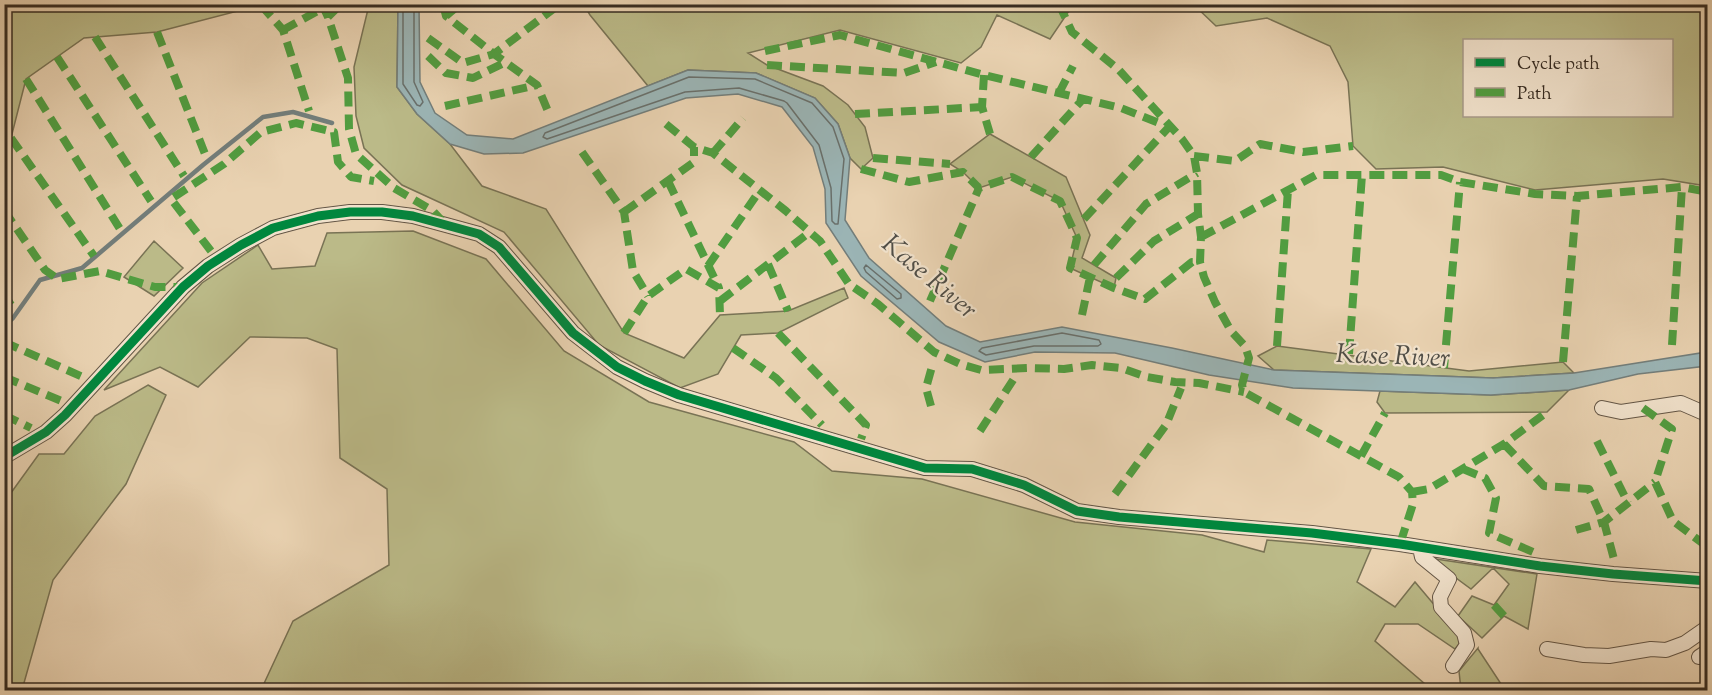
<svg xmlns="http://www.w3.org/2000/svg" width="1712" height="695" font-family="'Sorts Mill Goudy',serif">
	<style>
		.green { fill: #bbba88; stroke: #797355; stroke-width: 1.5; fill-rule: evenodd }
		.water { fill: #9bb5b6; stroke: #737e7b; stroke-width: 1.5 }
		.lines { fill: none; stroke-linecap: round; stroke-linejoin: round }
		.shore { stroke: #69706c; stroke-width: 1.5 }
		.stream { stroke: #737e7b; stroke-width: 4.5 }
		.minor-casing { stroke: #645646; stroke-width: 16 }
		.minor { stroke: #f1e2cc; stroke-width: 14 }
		.quiet { stroke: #519d40; stroke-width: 8; stroke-dasharray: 15 8; stroke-linecap: butt }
		.cycleway-casing { stroke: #f1e2cc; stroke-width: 13 }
		.cycleway { stroke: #00873e; stroke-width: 9 }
		.labels { text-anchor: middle; stroke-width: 4.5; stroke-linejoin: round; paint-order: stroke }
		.water-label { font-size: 27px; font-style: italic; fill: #504e47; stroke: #f1e2cc }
	</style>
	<rect width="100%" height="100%" fill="#e9d2b1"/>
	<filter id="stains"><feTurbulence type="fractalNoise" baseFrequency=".00333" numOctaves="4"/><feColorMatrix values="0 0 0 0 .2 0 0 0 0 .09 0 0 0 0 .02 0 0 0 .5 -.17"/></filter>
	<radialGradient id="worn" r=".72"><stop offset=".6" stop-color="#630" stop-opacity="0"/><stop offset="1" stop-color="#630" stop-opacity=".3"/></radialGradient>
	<path class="green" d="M5 4H261V5L157 32 84 38 26 79 11 138 5 149Z
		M369 5H398L397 87 417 114 450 144 482 186 546 209 624 333 684 358 720 315 788 311 844 288 848 298 778 333 741 335 718 374 680 388 599 345 504 232 402 185 364 148 356 116 354 67Z
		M584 5H1073L1050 39 997 15 981 47 961 63 840 30 748 53 767 65 823 86 848 105 865 127 873 158 861 169 850 158 838 124 815 98 756 73 688 70 648 86 590 15Z
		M1194 5H1707V186L1663 179 1535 190 1443 167 1376 169 1353 146 1348 82 1330 46 1267 18 1216 26ZM1464 40H1672V116H1464Z
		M990 134 1066 177 1090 235 1082 258 1116 278 1114 288 1070 268 1077 238 1060 201 1012 177 979 188 963 172 950 164Z
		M413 231 486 259 564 351 649 402 794 442 832 471 922 479 1075 522 1202 535 1264 552 1267 540 1371 549 1357 582 1395 607 1415 582 1463 639 1455 649 1418 624H1385L1375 641 1432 690H261L293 621 389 565 387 489 340 458 337 349 307 338 250 337 198 387 160 367 104 390 202 283 258 245 272 269 315 266 327 233Z
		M154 241 183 268 154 296 124 277Z
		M1277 346 1469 371 1563 362 1574 373 1493 378 1274 370 1258 356Z
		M148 385 166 395 126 484 53 580 22 690H5V496L8 497 39 454H64L95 416Z
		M1569 390 1547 412 1385 413 1377 402 1380 391 1491 395Z
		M1429 558 1537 574 1528 629 1504 616 1482 638 1458 616 1472 596 1494 605 1509 584 1493 568 1471 589Z
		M1478 648V649L1505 690H1461L1459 671Z"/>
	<path class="water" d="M398 5H419L420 82 435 113 467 135 513 139 688 70 756 73 815 98 838 124 850 158 845 220 869 258 946 326 980 342 1062 327 1172 348 1274 370 1493 378 1574 373 1707 352V366L1638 374 1569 390 1491 395 1293 388 1209 375 1115 353 1035 352 985 362 939 342 861 276 826 223 825 189 813 147 782 107 738 94 686 98 523 153 484 154 450 144 417 114 397 87Z"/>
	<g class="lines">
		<path class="shore" d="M403 4V84L417 105 420 106 423 102 414 82V4
			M689 77 755 79 812 103 833 127 844 159 838 224H835L832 221 831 188 819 145 787 103 784 101 739 88 685 92 547 139 543 137 545 133Z
			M866 265 901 294V298L897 299 866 272 864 268Z
			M1062 333 1099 340 1101 344 1098 346H1034L986 355 979 351 982 348Z"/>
		<path class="stream" d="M4 326 13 318 40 280 82 268 203 165 263 117 293 112 332 123"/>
		<defs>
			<path id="minor" d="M1602 408 1621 412 1681 403 1704 413 1708 417
				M4 457 46 432 65 415 183 287 208 266 241 245 273 228 318 216 350 212H382L413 216 479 234 499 247 573 333 617 367 645 381 679 395 925 468 972 469 1024 485 1077 511 1119 517 1312 533 1400 544 1540 566 1613 574 1708 581
				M1420 548 1422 557 1449 579 1440 597 1441 607 1464 633 1467 645 1453 666
				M1547 649 1584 655 1609 656 1651 649 1666 650 1685 643 1708 627
				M1699 657 1708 651"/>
		</defs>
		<use href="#minor" class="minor-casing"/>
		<use href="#minor" class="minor"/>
		<path class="quiet" d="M322 4 328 17 348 78 349 129 356 154 394 188 433 211 443 222
			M443 4 446 16 494 54 537 85 550 116
			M1059 4 1072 32 1118 69 1182 139 1194 156 1197 173 1198 214 1201 237 1200 262 1204 277 1215 302 1231 331 1245 346 1249 358 1242 385 1244 392 1399 477 1412 492 1413 504 1400 544
			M261 5 283 30 309 111
			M446 16 460 4
			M328 17 341 4
			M283 30 323 8
			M157 32 207 159
			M95 37 184 176
			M428 38 463 63 494 54 560 4
			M765 51 840 35 984 75 1121 108 1169 127 1083 220
			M428 56 446 73 473 78 506 62
			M57 57 151 201
			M767 65 904 73 936 62
			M984 75 982 107 990 134
			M26 79 120 229
			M1059 93 1073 66
			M445 106 537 85
			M855 114 982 107
			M666 124 694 147 713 153 786 211 820 241 849 284 878 304 934 352 960 364 981 370 1028 368 1064 369 1092 365 1121 368 1147 377 1175 382 1199 383 1244 392
			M11 138 94 256
			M582 152 624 212 633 271 648 296
			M713 153 743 118
			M1194 156 1235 161 1260 144 1303 152 1353 146
			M1031 157 1083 99
			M873 158 950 164
			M861 169 909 182 963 172 979 188 1012 177 1060 201 1077 238 1070 268 1114 288 1145 299 1192 262H1200
			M668 181 719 288
			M4 210 45 270 58 279 100 271 155 287H183
			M624 212 694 162V147
			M1201 237 1316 175H1441L1460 182 1535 194 1577 196 1682 187 1708 192
			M211 251 171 199 224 164 261 132 296 123 334 132 338 162 351 177 374 181
			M768 264 788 311
			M1094 265 1146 204 1197 173
			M708 266 760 190
			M1116 278 1154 241 1198 214
			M4 294 11 305
			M720 301 810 232
			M930 301 979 188
			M1082 315 1090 277
			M624 333 648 296 686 269 719 288 720 315
			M778 333 866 425 861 439
			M4 342 85 378
			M1672 345 1682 187
			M1277 346 1288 190
			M733 348 776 378 822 425
			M1349 354 1362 175
			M1563 362 1577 196
			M1444 368 1460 182
			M4 377 64 402
			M931 406 926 388 933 363
			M1643 408 1672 429 1655 482 1673 521 1705 545
			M4 415 31 428
			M980 431 1015 377
			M1597 441 1628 503
			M1504 444 1544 486 1589 489 1604 522 1615 563
			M1361 456 1385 413
			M1463 469 1485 478 1496 498 1489 533 1540 555
			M1412 492 1429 489 1504 444 1547 412
			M1115 494 1166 425 1181 388
			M1576 530 1604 522 1655 482
			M1494 605 1504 616"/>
		<defs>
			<path id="cycleway" d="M4 457 46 432 65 415 183 287 208 266 241 245 273 228 318 216 350 212H382L413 216 479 234 499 247 573 333 617 367 645 381 679 395 925 468 972 469 1024 485 1077 511 1119 517 1312 533 1400 544 1540 566 1613 574 1708 581"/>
		</defs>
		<use href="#cycleway" class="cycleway-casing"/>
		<use href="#cycleway" class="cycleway"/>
	</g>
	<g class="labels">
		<g class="water-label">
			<text transform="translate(930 276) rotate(40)" y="9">Kase River</text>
			<text transform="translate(1393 355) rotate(2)" y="9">Kase River</text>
		</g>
	</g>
	<rect width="1712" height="695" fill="none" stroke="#e9d2b1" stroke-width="24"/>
	<rect x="6" y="6" width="1700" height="683" fill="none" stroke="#372c22" stroke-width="3"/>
	<rect x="12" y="12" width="1688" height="671" fill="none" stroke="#372c22" stroke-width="1.5"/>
	<rect x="1463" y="39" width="210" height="78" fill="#f1e2cc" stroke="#a79988" stroke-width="1.5"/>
	<rect x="1475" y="58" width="30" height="9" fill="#00873e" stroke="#a79988" stroke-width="1.5"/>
	<text x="1517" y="69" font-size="18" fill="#372c22">Cycle path</text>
	<rect x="1475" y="88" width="30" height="9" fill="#519d40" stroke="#a79988" stroke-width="1.5"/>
	<text x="1517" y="99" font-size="18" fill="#372c22">Path</text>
	<rect width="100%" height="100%" filter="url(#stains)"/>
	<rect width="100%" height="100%" fill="url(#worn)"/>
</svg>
